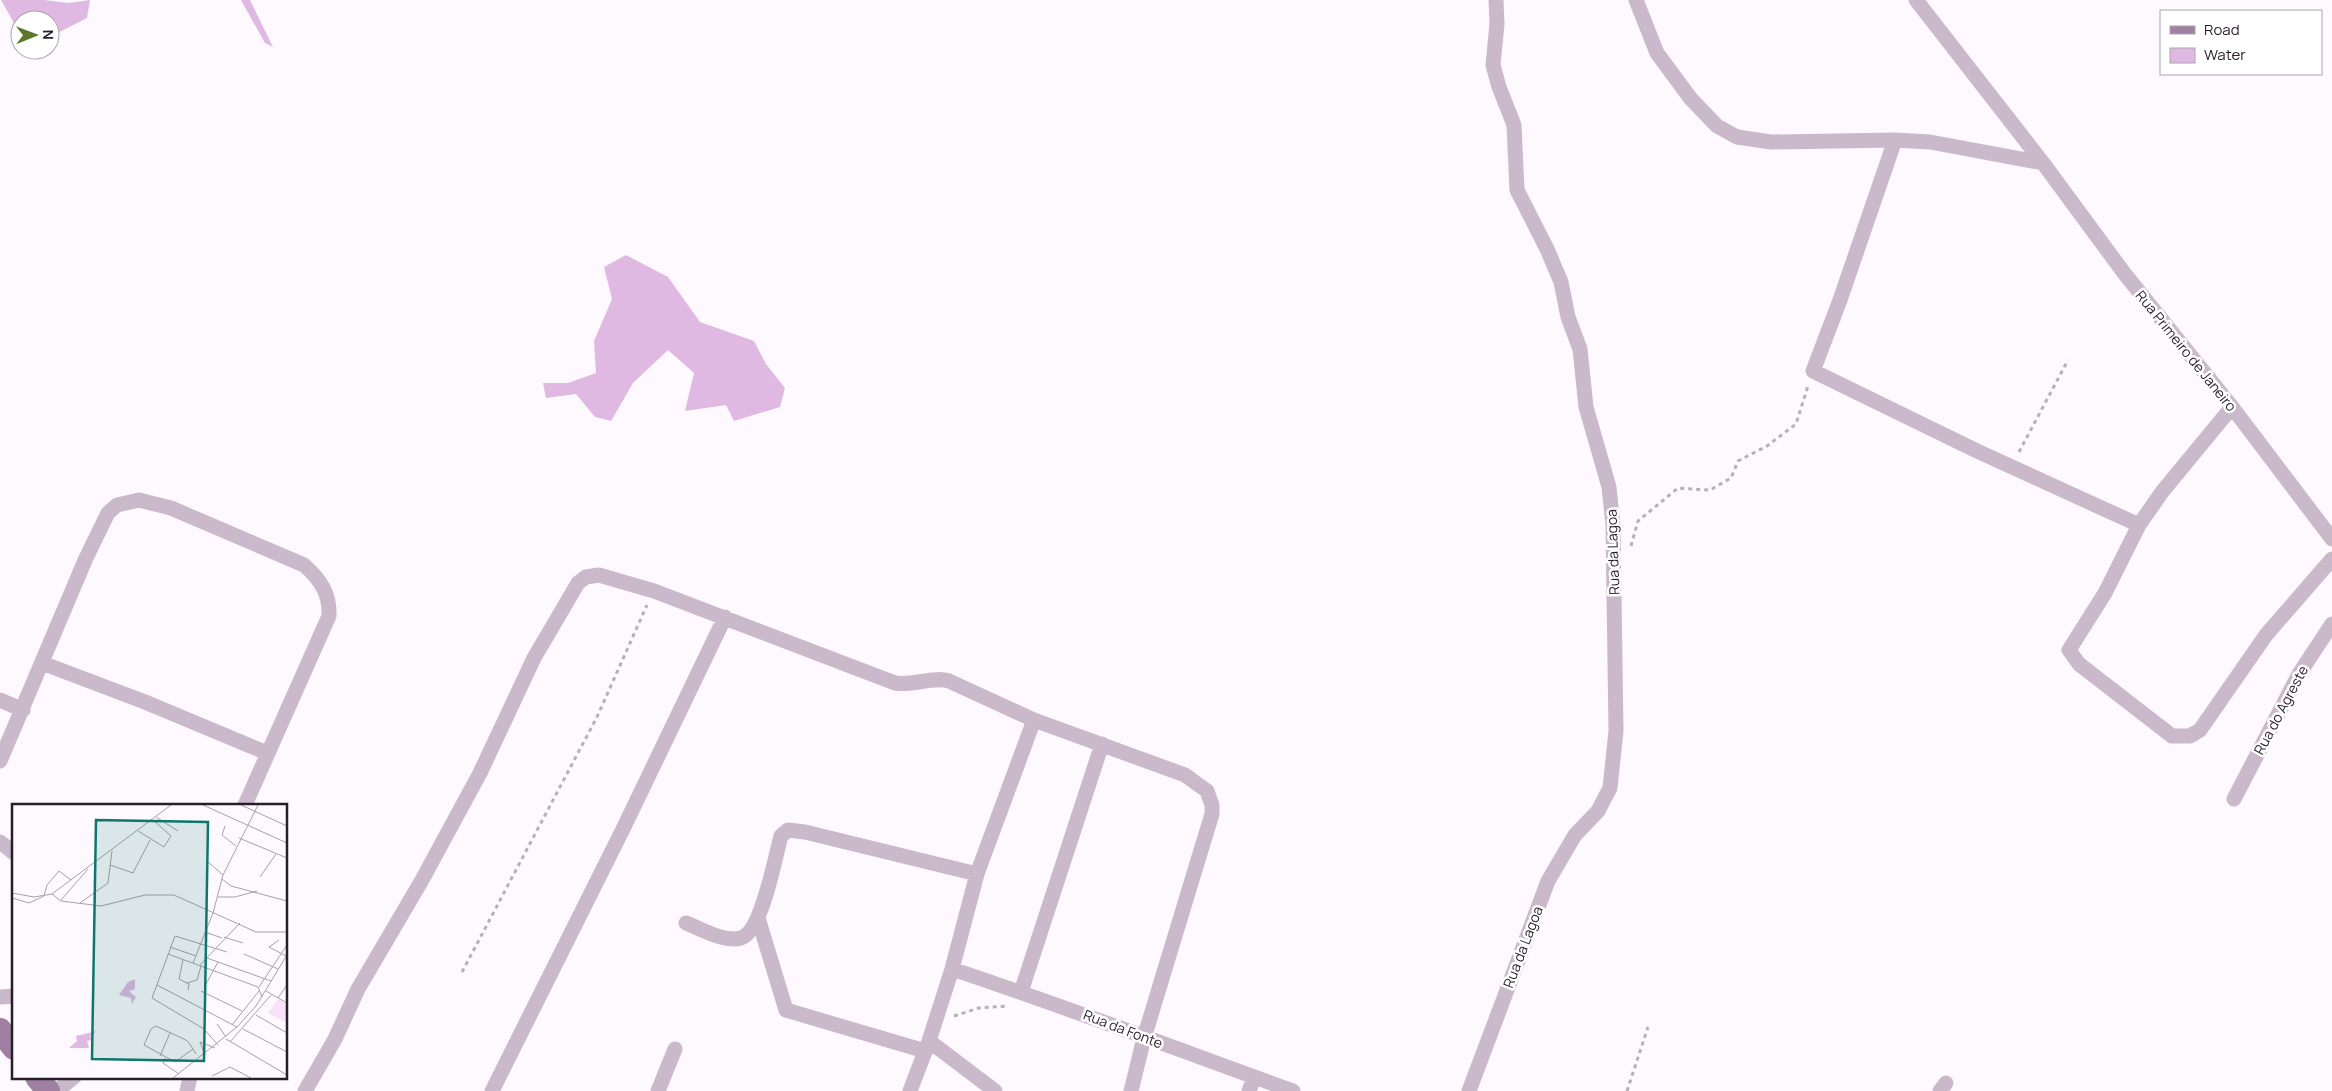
<svg xmlns="http://www.w3.org/2000/svg" width="2332" height="1091" font-family="Manrope,sans-serif">
	<style>
		.water { fill: #e0b9e3 }
		.lines { fill: none; stroke-linecap: round; stroke-linejoin: round }
		.path { stroke: #b6b0b7; stroke-width: 3; stroke-dasharray: 4 4; stroke-linecap: butt }
		.street { stroke: #cab9cb; stroke-width: 15 }
		.primary { stroke: #a080a2; stroke-width: 24 }
		.labels { text-anchor: middle; stroke-width: 5; stroke-linejoin: round; paint-order: stroke }
		.street-label { font-size: 14px; fill: #271e28; stroke: #fff }
		.inset-road { fill: none; stroke: #a8a1a8; stroke-width: 1 }
		.view { fill: #0f766e; fill-opacity: 0.15; stroke: #0f766e; stroke-width: 2.5 }
		.inset-edge { fill: none; stroke: #271e28; stroke-width: 2.5 }
	</style>
	<rect width="100%" height="100%" fill="#fef9fe"/>
	<path class="water" d="M1 0H44L69 3 90 0 87 18 50 37V20H20V42L16 46 14 23Z
		M241 0H250L273 47 265 43Z
		M626 255 668 277 700 322 754 341 766 364 785 388 780 407 734 421 726 405 685 411 694 373 668 350 633 383 611 421 595 417 576 394 546 398 543 383H568L596 373 594 341 612 299 604 267Z"/>
	<g class="lines">
		<path class="path" d="M2019 452 2068 360
			M1631 546 1638 521 1678 488 1710 490 1731 478 1738 461 1767 446 1796 424 1808 386
			M462 972 597 717 647 605
			M954 1016 979 1008 1008 1006
			M1627 1091 1648 1027"/>
		<path class="street" d="M1636 0 1657 53 1691 99 1717 126 1737 137 1771 142 1895 140 1930 142 2043 163
			M1916 0 2043 163 2124 273 2232 407 2332 539
			M1895 140 1840 300 1813 371 1977 451 2139 525
			M2232 407 2162 492 2139 525 2105 593 2069 650 2079 664 2172 736H2190L2200 730 2266 635 2332 559
			M42 663 145 702 267 753
			M0 700 23 710
			M0 761 86 558 108 513 117 505 139 500 171 508 304 565C321 580 330 594 329 616L245 805
			M2234 799 2299 674 2332 624
			M0 842 14 853
			M758 918 786 1010 925 1051
			M686 923C701 929 725 943 741 938 762 932 775 857 781 836L788 830 805 832 977 874
			M952 969C1066 1007 1180 1050 1293 1091
			M1021 992 1102 744
			M0 997 14 996
			M929 1041 995 1091
			M57 1091 74 1077
			M187 1091 190 1077
			M305 1091 335 1039 358 989 422 880 480 773 534 658 578 583 586 577 599 575 654 591 895 683C914 686 933 676 949 681L1034 720 1185 775 1207 791 1212 805V814L1144 1038 1131 1091
			M492 1091 624 827 725 617
			M658 1091 675 1049
			M910 1091 929 1041 952 969 977 874 1034 720
			M1249 1091 1254 1077
			M1469 1091 1548 881 1575 835 1598 811 1610 788 1616 731 1613 525 1609 487 1586 407 1580 349 1568 317 1561 282 1547 249 1517 190 1514 125 1499 87 1493 65 1497 24 1496 0
			M1940 1091 1946 1083"/>
		<path class="primary" d="M0 1030 14 1048
			M37 1077 48 1091"/>
	</g>
	<g class="labels">
		<g class="street-label">
			<text transform="translate(2186 351) rotate(51)" y="5">Rua Primeiro de Janeiro</text>
			<text transform="translate(1613 552) rotate(-92)" y="5">Rua da Lagoa</text>
			<text transform="translate(2281 710) rotate(-62)" y="5">Rua do Agreste</text>
			<text transform="translate(1523 947) rotate(-69)" y="5">Rua da Lagoa</text>
			<text transform="translate(1123 1029) rotate(21)" y="5">Rua da Fonte</text>
		</g>
	</g>
	<g transform="translate(12 804)">
		<rect width="275" height="275" fill="#fef9fe"/>
		<path d="M266 195 275 200V219L256 209Z" fill="#f9e1fa"/>
		<path d="M123 175V185L117 187 124 193 120 200 119 194 107 191 116 178ZM85 227 78 232 80 236 75 237 77 244H57L65 237 64 232Z" fill="#e0b9e3"/>
		<path class="inset-road" d="M191 1 275 39M229 1 275 22M144 13 166 27M213 22 210 31 224 42M126 27 152 43 159 32 141 16M227 34 275 54M195 57 211 71M98 61 121 69 138 36M248 73 264 50M210 75 219 82 275 97M0 89 22 93 40 90 159 1M40 90 49 97 89 102 133 91H162L244 128H275M206 93H223L245 87M0 94 17 99 32 92 35 81 47 67 59 76M49 96 76 65M68 99 96 79 100 47M193 128 210 134M212 133 231 139M267 136 257 143 274 152M158 143 184 152M156 150 246 183 250 193M232 150 266 165M171 156 167 175 177 180 176 186M206 158 259 177M181 159 201 109 211 71 246 1M188 161 228 119M175 179 185 176 189 162M194 180 206 158 195 154M145 181 225 223M247 183 275 141M189 187 230 207M254 187 275 199M266 194 275 181M244 211 275 229M205 220 214 233M220 221 247 187M231 225 275 248M214 235 275 271M218 238 259 191M206 241 192 225 140 194 163 132 215 148M181 245 163 258 132 241 139 225 144 222 174 236 177 239 181 245 184 250M193 251 188 238 203 244M148 252 158 229M153 254 151 259 167 270M200 272 218 263 239 274M161 274 225 223 244 202 275 151"/>
		<path class="view" d="M84 16 196 18 192 257 80 255Z"/>
		<rect width="275" height="275" class="inset-edge"/>
	</g>
	<rect x="2160" y="10" width="162" height="65" fill="#ffffff" stroke="#a9a5a9"/>
	<rect x="2170" y="26" width="25" height="8" fill="#a080a2" stroke="#a9a5a9"/>
	<text x="2204" y="35" font-size="15" fill="#271e28">Road</text>
	<rect x="2170" y="48" width="25" height="15" fill="#e0b9e3" stroke="#a9a5a9"/>
	<text x="2204" y="60" font-size="15" fill="#271e28">Water</text>
	<g transform="translate(35 35) rotate(89)"><circle r="24" fill="#ffffff" stroke="#a9a5a9"/>
	<path d="M0-4L9 19L0 12L-9 19Z" fill="#5c782b"/>
	<text y="-8" font-size="14" font-weight="bold" text-anchor="middle" fill="#271e28">N</text>
	</g>
</svg>
